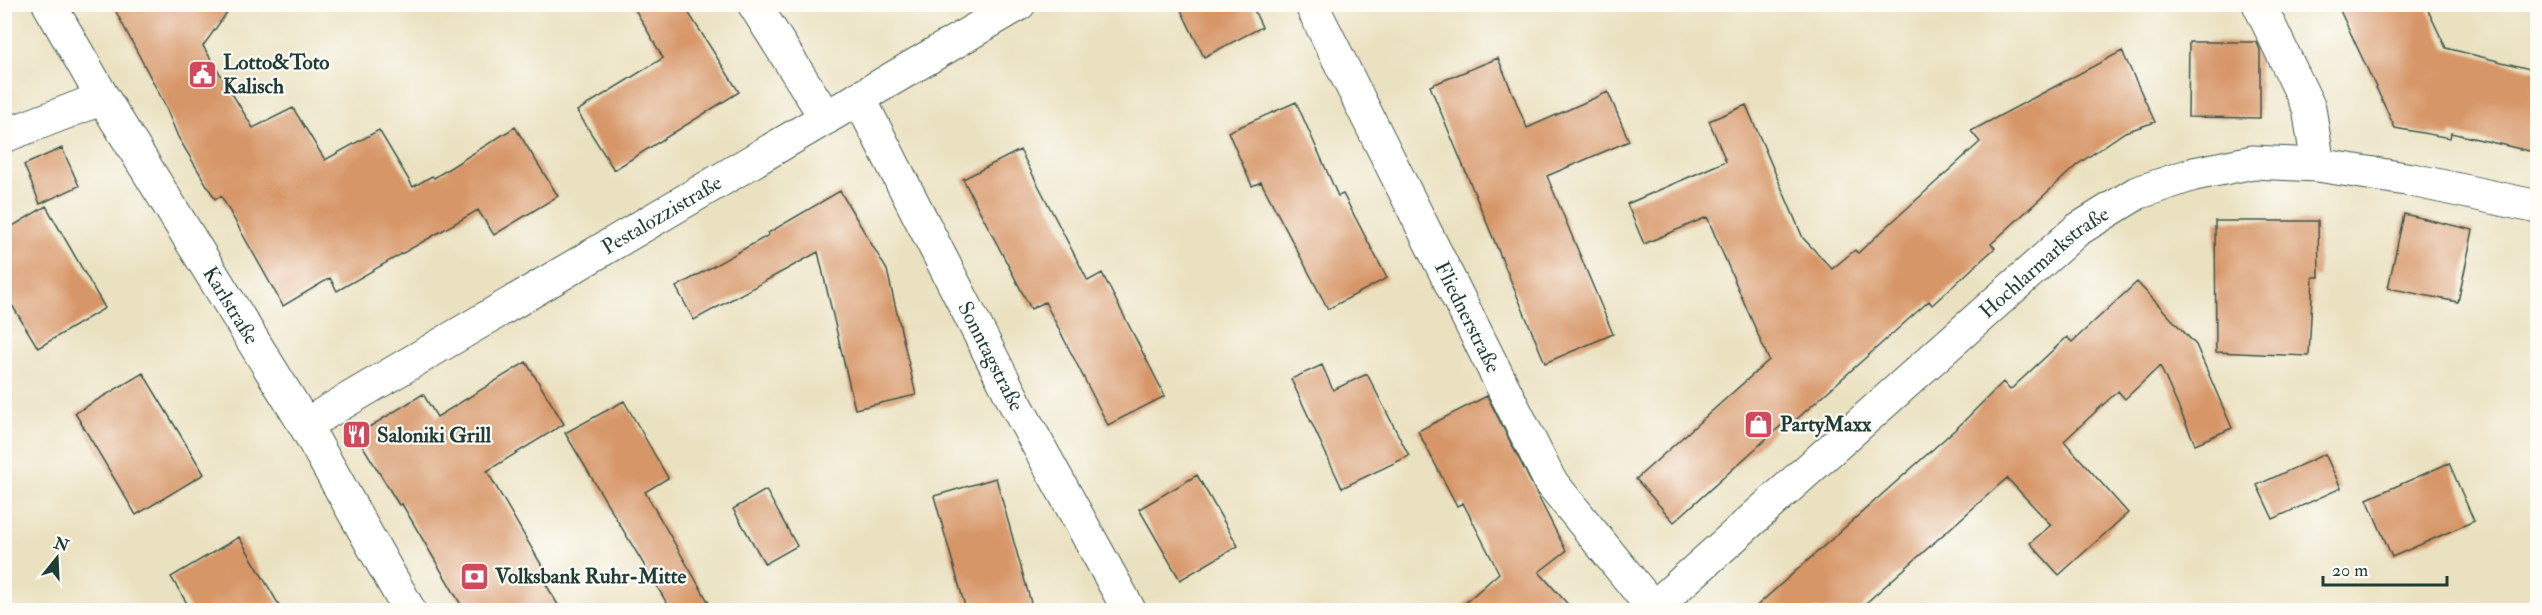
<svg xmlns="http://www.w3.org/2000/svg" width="2542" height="615" font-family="'IM FELL Double Pica',serif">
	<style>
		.building { fill: #d79667 }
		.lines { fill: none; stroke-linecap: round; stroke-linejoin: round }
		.minor-casing { stroke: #3d5649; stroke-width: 35 }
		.tertiary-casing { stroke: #3d5649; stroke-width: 35 }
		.minor { stroke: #fff; stroke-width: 33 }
		.tertiary { stroke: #fff; stroke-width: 33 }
		.labels { text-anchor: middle; stroke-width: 4.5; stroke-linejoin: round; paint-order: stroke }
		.poi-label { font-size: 21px; font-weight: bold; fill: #1f3d34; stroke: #fdfcf7; text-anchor: start }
		.street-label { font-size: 21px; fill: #1f3d34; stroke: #fdfcf7 }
	</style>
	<rect width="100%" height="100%" fill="#fdfcf7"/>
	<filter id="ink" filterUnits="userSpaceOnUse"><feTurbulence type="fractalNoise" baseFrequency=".0167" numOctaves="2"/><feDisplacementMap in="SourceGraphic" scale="12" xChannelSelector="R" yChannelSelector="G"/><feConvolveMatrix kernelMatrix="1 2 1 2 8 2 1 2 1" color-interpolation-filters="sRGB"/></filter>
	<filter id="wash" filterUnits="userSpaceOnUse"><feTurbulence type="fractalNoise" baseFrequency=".008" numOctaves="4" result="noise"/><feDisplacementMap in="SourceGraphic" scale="24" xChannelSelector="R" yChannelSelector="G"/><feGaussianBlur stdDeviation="1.35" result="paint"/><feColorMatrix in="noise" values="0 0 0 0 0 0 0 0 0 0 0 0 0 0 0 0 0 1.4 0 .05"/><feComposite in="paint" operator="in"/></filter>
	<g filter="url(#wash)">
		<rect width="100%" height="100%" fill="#eae1c0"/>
		<g id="blocks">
			<path class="building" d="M112 4H233L203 46 253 128 293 108 325 160 379 130 413 187 432 176 434 178 515 127 558 196 494 235 478 210 337 291 330 278 283 306 221 196 215 199 178 137 164 103Z
				M632 4H683L739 92 614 170 577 111 663 58Z
				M1178 4H1251L1262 27 1204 57Z
				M2337 4H2425L2446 48 2538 71V153L2451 133 2450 138 2395 128Z
				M2189 42H2257L2260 50V118L2188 117Z
				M2122 51 2155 122 2125 132 2078 164 1991 244 1995 248 1932 305 1929 301 1789 426 1785 422 1674 522 1636 479 1769 360 1707 217 1644 244 1627 204 1726 161 1709 121 1746 105 1803 238 1832 269 1855 250 1858 253 1980 142 1971 131Z
				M1498 58 1527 128 1608 92 1629 141 1547 176 1613 334 1545 363 1430 86Z
				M1296 102 1338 196 1343 194 1387 278 1328 309 1261 182 1252 186 1228 132Z
				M62 148 79 186 40 204 24 165Z
				M1020 150 1088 281 1102 273 1165 396 1108 425 1045 302 1031 309 963 179Z
				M840 191 887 270 916 395 855 409 818 252 694 320 676 287 769 235 768 233Z
				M46 206 105 308 38 348 4 292V238L6 230Z
				M2404 214 2473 230 2458 302 2388 288Z
				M2215 221H2318L2319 277H2313L2309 356 2216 352Z
				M2137 282 2196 345 2232 428 2195 444 2160 366 2125 399 2118 391 2064 441 2128 513 2059 575 2030 543 2051 525 2007 478 1858 610H1752L1959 426 2003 382 2010 390 2067 337 2072 342Z
				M526 362 564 424 487 471 549 578 544 581 561 610H464L402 504 399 505 356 435 423 394 437 417Z
				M1322 365 1333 390 1367 374 1409 456 1342 488 1291 379Z
				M143 373 204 474 136 515 75 413Z
				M1487 396 1566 551 1539 572 1573 610H1457L1499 573 1463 503 1457 506 1418 431Z
				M624 401 668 478 645 492 713 610H671L565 433Z
				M2325 454 2341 488 2273 519 2257 485Z
				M2449 463 2474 521 2392 557 2367 499Z
				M1197 475 1238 546 1180 580 1139 509Z
				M996 478 1033 610H966L934 496Z
				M766 490 797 546 765 564 733 509Z
				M239 537 282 610H191L171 577Z"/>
		</g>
	</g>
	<g filter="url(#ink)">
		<use href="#blocks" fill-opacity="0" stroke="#3d5649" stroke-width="1.5"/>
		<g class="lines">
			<defs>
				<g id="minor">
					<path d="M754 4 826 118"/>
					<path id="s1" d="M1311 4 1550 481 1653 608"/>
					<path d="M2259 4 2309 108 2318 165"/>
					<path id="s2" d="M859 98 1016 405 1129 610"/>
					<path d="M4 136 103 98"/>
					<path id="s3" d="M305 425 1019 4"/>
				</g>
				<g id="tertiary">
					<path id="s4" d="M49 4 103 98 305 425 409 610"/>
					<path id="s5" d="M1651 610 2077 230 2137 193 2194 174 2253 162 2318 165 2412 180 2538 207"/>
				</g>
			</defs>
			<use href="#minor" class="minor-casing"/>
			<use href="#tertiary" class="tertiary-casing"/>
			<use href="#minor" class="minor"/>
			<use href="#tertiary" class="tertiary"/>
		</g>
	</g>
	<defs>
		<symbol id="civic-square" viewBox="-11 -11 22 22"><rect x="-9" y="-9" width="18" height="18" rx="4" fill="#d1495b" stroke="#fdfcf7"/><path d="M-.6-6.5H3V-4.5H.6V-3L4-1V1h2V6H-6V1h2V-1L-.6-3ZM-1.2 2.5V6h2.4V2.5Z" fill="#fff"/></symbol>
		<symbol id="shop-square" viewBox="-11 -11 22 22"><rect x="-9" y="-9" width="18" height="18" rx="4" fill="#d1495b" stroke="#fdfcf7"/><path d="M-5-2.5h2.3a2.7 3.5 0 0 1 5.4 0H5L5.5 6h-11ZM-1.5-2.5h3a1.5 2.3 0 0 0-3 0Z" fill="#fff"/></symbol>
		<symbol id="restaurant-square" viewBox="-11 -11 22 22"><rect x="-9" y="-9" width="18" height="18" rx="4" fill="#d1495b" stroke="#fdfcf7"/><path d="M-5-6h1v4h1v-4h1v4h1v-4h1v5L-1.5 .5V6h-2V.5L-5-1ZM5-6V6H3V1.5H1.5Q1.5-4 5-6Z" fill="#fff"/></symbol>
		<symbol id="bank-square" viewBox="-11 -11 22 22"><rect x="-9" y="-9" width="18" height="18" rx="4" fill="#d1495b" stroke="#fdfcf7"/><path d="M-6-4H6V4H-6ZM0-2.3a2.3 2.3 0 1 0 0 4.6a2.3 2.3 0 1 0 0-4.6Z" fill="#fff"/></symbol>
	</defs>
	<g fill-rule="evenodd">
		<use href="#civic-square" x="186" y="58" width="33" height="33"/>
		<use href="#shop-square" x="1742" y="408" width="33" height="33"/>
		<use href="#restaurant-square" x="340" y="418" width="33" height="33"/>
		<use href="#bank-square" x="458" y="560" width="33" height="33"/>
	</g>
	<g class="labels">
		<g class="poi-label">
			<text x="223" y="69">Lotto&amp;Toto<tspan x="223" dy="24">Kalisch</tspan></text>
			<text x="1780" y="431">PartyMaxx</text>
			<text x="377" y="442">Saloniki Grill</text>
			<text x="495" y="583">Volksbank Ruhr-Mitte</text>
		</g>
		<g class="street-label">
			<text dy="7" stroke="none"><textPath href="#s3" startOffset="414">Pestalozzistraße</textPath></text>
			<text dy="7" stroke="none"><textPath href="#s5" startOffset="525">Hochlarmarkstraße</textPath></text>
			<text dy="7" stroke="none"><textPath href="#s4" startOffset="352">Karlstraße</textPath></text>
			<text dy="7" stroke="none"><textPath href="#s1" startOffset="350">Fliednerstraße</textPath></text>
			<text dy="7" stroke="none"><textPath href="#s2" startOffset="290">Sonntagstraße</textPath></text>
		</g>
	</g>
	<rect width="2542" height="615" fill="none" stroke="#fdfcf7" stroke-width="24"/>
	<g transform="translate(57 558) rotate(18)" stroke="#fdfcf7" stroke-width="4.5" paint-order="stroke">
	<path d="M0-4.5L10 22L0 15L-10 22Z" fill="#1f3d34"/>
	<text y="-9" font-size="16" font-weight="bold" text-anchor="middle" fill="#1f3d34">N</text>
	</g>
	<path d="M2323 576v9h124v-9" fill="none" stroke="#1f3d34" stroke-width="3"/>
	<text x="2332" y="576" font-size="18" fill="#1f3d34" stroke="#fdfcf7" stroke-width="4.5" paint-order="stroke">20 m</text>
</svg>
